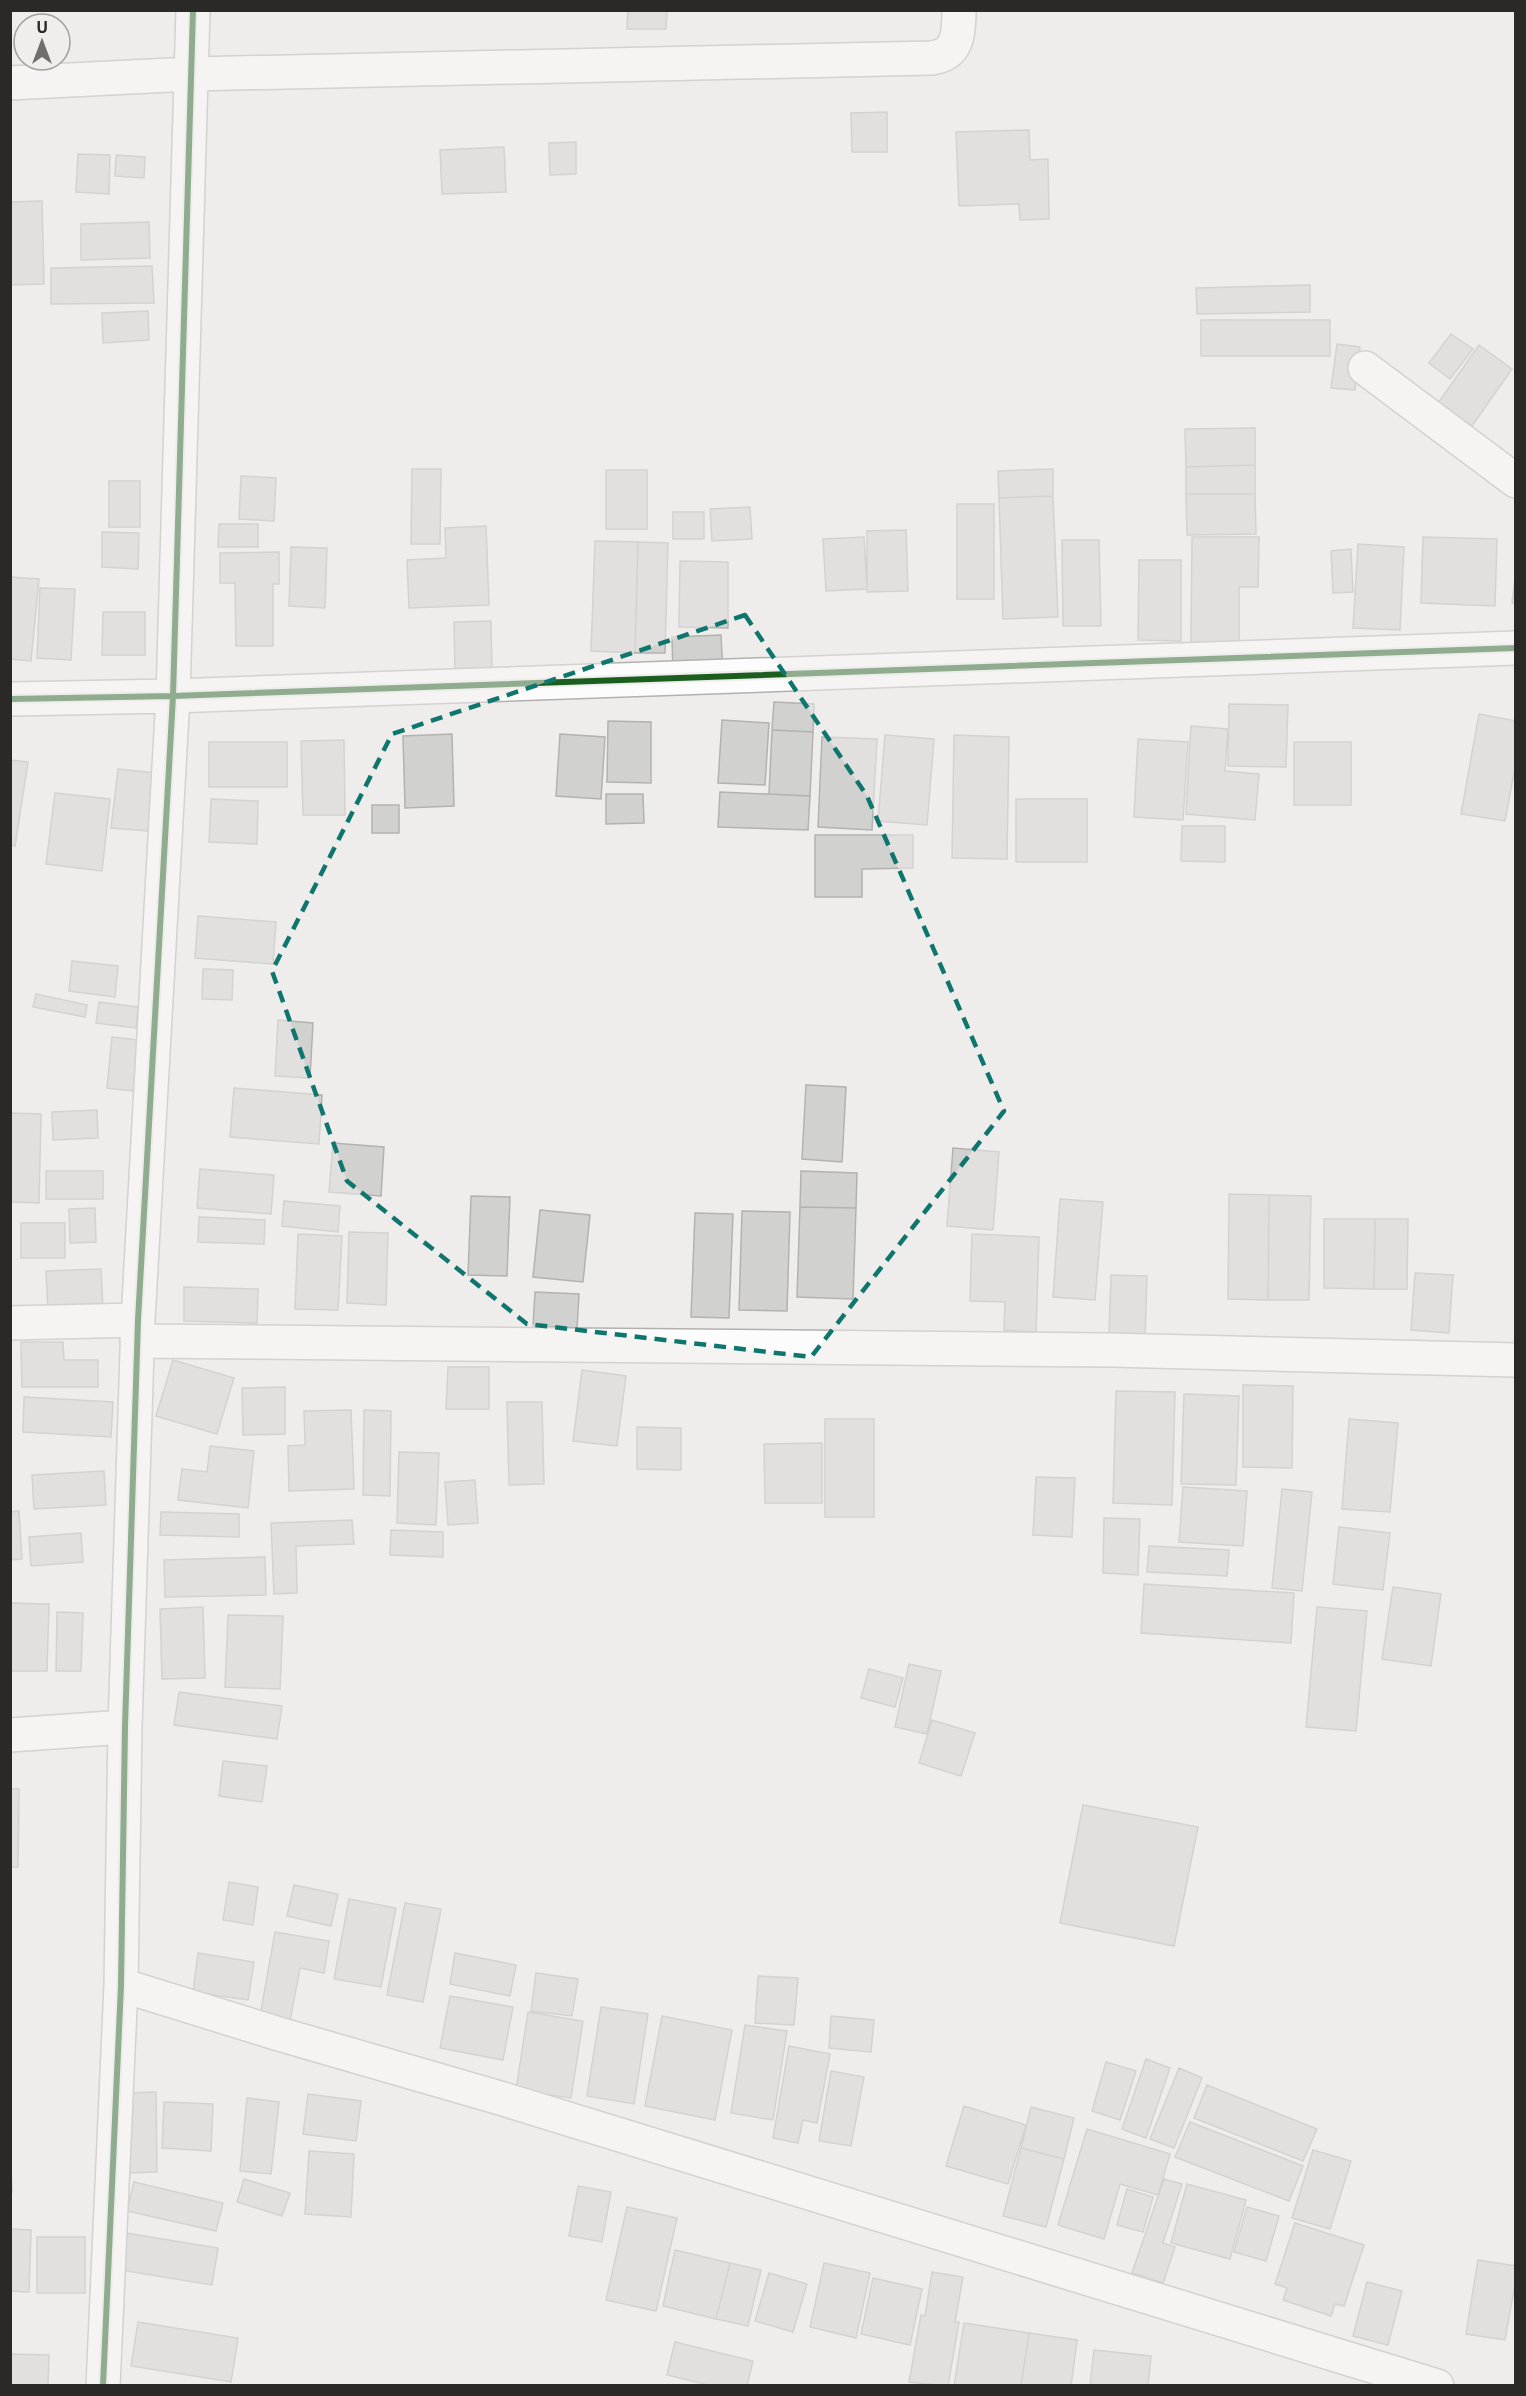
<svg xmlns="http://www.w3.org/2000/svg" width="1526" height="2396" font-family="'Public Sans',sans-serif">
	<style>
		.building { fill: #d1d1d0; stroke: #b3b2b0; stroke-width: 1.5 }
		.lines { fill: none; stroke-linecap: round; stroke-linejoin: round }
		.minor-casing { stroke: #b2b1b0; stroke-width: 36 }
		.minor { stroke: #fcfcfc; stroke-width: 33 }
		.cycleway-casing { stroke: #efeeea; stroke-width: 10 }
		.cycleway { stroke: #1b5e20; stroke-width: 6 }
		.marked { fill: none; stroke: #0f766e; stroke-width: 4.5; stroke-dasharray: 12 8; stroke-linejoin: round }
	</style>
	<rect width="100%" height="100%" fill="#eeedeb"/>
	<path class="building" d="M628 10H667L666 29H627Z
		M887 112V152H852L851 113Z
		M1029 130 1030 160 1048 159 1049 219 1020 220 1019 204 959 206 956 132Z
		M576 142V174L550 175 549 143Z
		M504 147 506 192 442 194 440 150Z
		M78 154 110 155 109 194 76 192Z
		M116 155 145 157 144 178 115 176Z
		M42 201 44 284 10 285V202Z
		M149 222 150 258 81 260V224Z
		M152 266 154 303 51 304V268Z
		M1310 285V312L1197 314 1196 288Z
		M148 311 149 340 103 343 102 313Z
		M1201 320H1330V356H1201Z
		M1451 334 1473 349 1450 379 1429 363Z
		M1337 344 1360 347 1355 390 1331 388Z
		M1479 345 1512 369 1472 426 1438 403Z
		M1255 428V465L1186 467 1185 429Z
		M1255 465V494H1186V467Z
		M412 469H441L440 544H411Z
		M1053 469V496L999 498 998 471Z
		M606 470H647V529H606Z
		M241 476 276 478 274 521 239 519Z
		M109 481H140V527H109Z
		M1186 494H1255L1256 534 1187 535Z
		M1053 496 1058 617 1003 619 999 498Z
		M957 504H994V599H957Z
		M750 507 752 539 712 541 710 509Z
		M673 512H704V539H673Z
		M219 524H258V547H218Z
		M486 526 489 605 409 608 407 560 446 558 445 528Z
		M906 530 908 591 867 592V531Z
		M102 532 139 533 138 569 102 567Z
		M864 537 867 589 826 591 823 539Z
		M1192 537H1259L1258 587H1239V643L1191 642Z
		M1423 537 1497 539 1495 606 1421 603Z
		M1062 540H1099L1101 626H1063Z
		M595 541 638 542 635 653 591 651Z
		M638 542 668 543 665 653H635Z
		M1358 544 1404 547 1400 630 1353 628Z
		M291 547 327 548 325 608 289 606Z
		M1351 549 1353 592 1333 593 1331 551Z
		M279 552V584H273V646H236L235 583H220V553Z
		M1139 560H1181V641L1138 640Z
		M680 561 728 562V628L679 627Z
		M1516 571V604L1512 603Z
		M10 577 39 579 31 661 10 659Z
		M40 588 75 589 71 660 37 658Z
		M103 612H145V655H102Z
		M491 621 492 671 455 672 454 622Z
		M721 635 723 673 673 675 672 637Z
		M774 702 814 704 813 732 772 730Z
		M1229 704 1288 705 1286 767 1228 766Z
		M1479 714 1516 721V762L1505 821 1461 814Z
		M722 720 769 723 765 785 718 783Z
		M608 721 651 722V783L607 782Z
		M1191 726 1228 729 1225 771 1259 774 1255 820 1186 814Z
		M772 730 813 732 810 796 769 794Z
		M452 734 454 806 405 808 403 736Z
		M560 734 605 737 601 799 556 796Z
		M885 735 934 739 927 825 878 821Z
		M954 735 1009 737 1007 859 952 858Z
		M822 737 877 739 872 830 818 827Z
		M1138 739 1188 742 1183 820 1134 817Z
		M344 740 345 815H303L301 741Z
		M209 742H287V787H209Z
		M1294 742H1351V805H1294Z
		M10 760 28 762 15 846 10 845Z
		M118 769 156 773 148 831 111 828Z
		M720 792 810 796 808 830 718 827Z
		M55 793 110 799 102 871 46 864Z
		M606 794H643L644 823 606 824Z
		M211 799 258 801 257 844 209 842Z
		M1016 799H1087V862H1016Z
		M372 805H399V833H372Z
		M1182 826H1225V862L1181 861Z
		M815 835H913V868L862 869V897H815Z
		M198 916 276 922 273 964 195 958Z
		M72 961 118 966 115 997 69 991Z
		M203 969 233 970 232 1000 202 999Z
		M36 994 87 1005 85 1017 33 1007Z
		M99 1002 138 1007 136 1028 96 1023Z
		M278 1020 313 1023 310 1078 275 1076Z
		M112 1037 138 1040 133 1091 107 1088Z
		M806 1085 846 1087 842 1162 802 1159Z
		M234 1088 322 1095 319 1144 230 1137Z
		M97 1110 98 1138 53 1140 52 1112Z
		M10 1113 41 1114 39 1203 10 1202Z
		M333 1143 384 1147 381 1196 329 1192Z
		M953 1148 999 1152 993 1230 947 1226Z
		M200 1169 274 1175 271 1214 197 1208Z
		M46 1171H103V1199H46Z
		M801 1171 857 1173 856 1208 800 1207Z
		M1229 1194 1269 1195 1268 1300 1228 1299Z
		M1269 1195 1311 1196 1309 1300H1268Z
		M471 1196 510 1197 507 1276 468 1275Z
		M1060 1199 1103 1202 1095 1300 1053 1297Z
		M284 1201 340 1206 338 1232 282 1226Z
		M800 1207 856 1208 853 1299 797 1297Z
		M95 1208 96 1242 70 1243 69 1209Z
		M540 1210 590 1215 583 1282 533 1277Z
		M742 1211 790 1212 787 1311 739 1310Z
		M695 1213 733 1214 729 1318 691 1317Z
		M199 1217 265 1220 264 1244 198 1242Z
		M1324 1219H1375L1374 1289 1324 1288Z
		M1375 1219H1408L1407 1289H1374Z
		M21 1223H65V1258H21Z
		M349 1232 388 1233 386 1305 347 1303Z
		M298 1234 342 1236 338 1310 295 1309Z
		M972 1234 1039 1237 1036 1332 1004 1330 1005 1302 970 1301Z
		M101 1269 103 1309 48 1312 46 1271Z
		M1415 1273 1453 1275 1449 1333 1411 1330Z
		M1111 1275 1147 1276 1145 1337 1109 1335Z
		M184 1287 258 1289 257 1323 184 1321Z
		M535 1292 579 1294 577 1328 533 1326Z
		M21 1342H63L64 1360H98V1387H22Z
		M173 1360 234 1378 217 1434 156 1416Z
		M448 1367H489V1409H446Z
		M582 1370 626 1376 617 1446 573 1441Z
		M1243 1385 1293 1386 1292 1468 1243 1467Z
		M285 1387V1434L243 1435 242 1388Z
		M1116 1391 1175 1392 1172 1505 1113 1503Z
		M1184 1394 1239 1396 1236 1485 1181 1484Z
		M24 1397 113 1402 111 1437 23 1432Z
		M507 1402H542L544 1484 509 1485Z
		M351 1410 354 1489 289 1491 288 1446 305 1445 304 1411Z
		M364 1410 391 1411 390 1496 363 1495Z
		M825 1419H874V1517H825Z
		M1349 1419 1398 1423 1390 1512 1342 1509Z
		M637 1427 681 1428V1470L637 1469Z
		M822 1443V1503H765L764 1444Z
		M210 1446 254 1451 248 1508 178 1500 182 1469 207 1472Z
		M399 1452 439 1453 436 1525 397 1523Z
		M104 1471 106 1505 34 1509 32 1475Z
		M1036 1477 1075 1478 1072 1537 1033 1535Z
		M475 1480 478 1523 448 1525 445 1482Z
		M1183 1487 1247 1491 1243 1546 1179 1542Z
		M1282 1489 1312 1492 1302 1591 1272 1588Z
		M19 1511 22 1559 10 1560V1512Z
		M161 1512 239 1514V1537L160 1535Z
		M1104 1518 1140 1519 1138 1575 1103 1573Z
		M352 1520 354 1544 296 1546 297 1593 274 1594 271 1523Z
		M1339 1527 1390 1533 1383 1590 1333 1584Z
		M391 1530 443 1532V1557L390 1555Z
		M81 1533 83 1562 31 1566 29 1537Z
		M1149 1546 1229 1550 1227 1576 1147 1572Z
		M265 1557 266 1595 165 1597 164 1560Z
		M1144 1584 1294 1593 1291 1643 1141 1633Z
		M1393 1587 1441 1594 1431 1666 1382 1659Z
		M10 1603 49 1604 47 1671H10Z
		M203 1607 205 1678 162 1679 160 1609Z
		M1317 1607 1367 1611 1356 1731 1306 1727Z
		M57 1612 83 1613 81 1671H56Z
		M228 1615 283 1616 280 1689 225 1687Z
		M909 1664 941 1671 927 1734 895 1727Z
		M869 1669 903 1678 895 1707 861 1698Z
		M179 1692 282 1706 277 1739 174 1725Z
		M932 1720 975 1733 961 1776 919 1763Z
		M223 1761 267 1766 262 1802 219 1796Z
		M10 1789H19L18 1867H10Z
		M1083 1805 1198 1827 1174 1946 1060 1923Z
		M229 1882 258 1887 253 1925 223 1920Z
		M294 1885 338 1894 331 1926 287 1916Z
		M349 1899 396 1908 381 1987 334 1979Z
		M405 1903 441 1909 423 2002 387 1995Z
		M275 1932 329 1941 324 1973 300 1968 290 2021 260 2016Z
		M198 1953 254 1962 248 2000 193 1992Z
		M455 1953 516 1965 510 1996 450 1984Z
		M536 1973 578 1979 572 2016 531 2011Z
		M758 1976 798 1978 794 2025 755 2023Z
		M450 1996 513 2007 503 2060 440 2048Z
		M601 2007 648 2014 634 2104 587 2096Z
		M528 2012 583 2021 571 2098 516 2090Z
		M662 2016 732 2030 715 2120 645 2106Z
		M831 2016 874 2020 871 2052 829 2048Z
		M745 2025 787 2031 773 2120 731 2113Z
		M789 2046 830 2054 817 2123 803 2120 798 2143 773 2138Z
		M1146 2059 1170 2068 1146 2138 1122 2129Z
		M1106 2062 1136 2071 1120 2120 1092 2111Z
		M1179 2068 1202 2078 1174 2148 1150 2139Z
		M831 2071 864 2077 851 2146 819 2141Z
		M1207 2085 1317 2129 1303 2161 1194 2118Z
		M156 2092 157 2172 127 2173 125 2093Z
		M308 2094 361 2101 356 2141 303 2134Z
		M247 2098 279 2102 271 2174 240 2171Z
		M164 2102 213 2104 211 2151 162 2148Z
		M964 2106 1026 2125 1008 2184 946 2166Z
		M1031 2107 1074 2118 1064 2159 1021 2148Z
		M1190 2122 1303 2166 1289 2201 1175 2157Z
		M1087 2129 1170 2154 1158 2195 1120 2184 1104 2239 1058 2225Z
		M10 2145 12 2192H10Z
		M1021 2148 1064 2159 1046 2227 1003 2216Z
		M1313 2150 1351 2161 1330 2229 1292 2218Z
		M309 2151 354 2154 351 2217 305 2214Z
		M244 2179 290 2193 282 2216 237 2202Z
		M1164 2179 1182 2184 1163 2243 1175 2247 1163 2283 1132 2273Z
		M134 2182 223 2203 216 2231 127 2211Z
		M1187 2184 1246 2200 1230 2259 1171 2243Z
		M578 2186 611 2192 602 2242 569 2236Z
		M1127 2189 1153 2197 1143 2232 1117 2225Z
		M627 2207 677 2218 656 2311 606 2300Z
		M1247 2207 1279 2216 1266 2261 1234 2252Z
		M1295 2223 1364 2245 1344 2306 1335 2304 1331 2316 1283 2300 1287 2288 1275 2284Z
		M10 2229 31 2230 29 2292 10 2291Z
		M126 2233 218 2248 212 2285 120 2270Z
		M37 2237H85V2293H37Z
		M675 2250 730 2263 716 2319 663 2306Z
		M1478 2260 1516 2266V2279L1505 2340 1466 2334Z
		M730 2263 761 2270 748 2326 716 2319Z
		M824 2263 870 2273 856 2338 810 2327Z
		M932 2272 963 2277 955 2322H959L948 2386 909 2382 921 2315 925 2316Z
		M769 2273 807 2284 793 2332 755 2321Z
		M873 2278 922 2289 910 2345 861 2334Z
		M1367 2282 1402 2291 1388 2345 1353 2336Z
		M138 2322 238 2338 231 2382 131 2366Z
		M964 2323 1029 2333 1021 2386H954Z
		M1029 2333 1077 2340 1071 2386H1021Z
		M675 2342 753 2361 747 2386H712L667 2375Z
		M1094 2350 1151 2356 1148 2386H1090Z
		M10 2354 49 2355 48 2386H10Z"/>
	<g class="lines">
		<defs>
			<path id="minor" d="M10 83 191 74 931 58C958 55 959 34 959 10
				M1365 368 1516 481
				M10 699 173 696 1516 648
				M10 1323 138 1320
				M137 1341 1110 1350 1516 1360
				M10 1735 125 1727
				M121 1985 279 2034 500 2098 1437 2386
				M103 2386 121 1985 125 1727 138 1320 173 696 193 10"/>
		</defs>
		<use href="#minor" class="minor-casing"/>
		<use href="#minor" class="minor"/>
		<defs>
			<path id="cycleway" d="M10 699 173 696 1516 648
				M103 2386 121 1985 125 1727 138 1320 173 696 193 10"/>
		</defs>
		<use href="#cycleway" class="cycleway-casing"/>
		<use href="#cycleway" class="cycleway"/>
	</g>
	<path d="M0 0H1526V2396H0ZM745 615 867 796 1004 1111 811 1357 527 1324 347 1181 272 971 392 734Z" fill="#eeedeb" fill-opacity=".55" fill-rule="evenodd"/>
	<path class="marked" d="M745 615 867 796 1004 1111 811 1357 527 1324 347 1181 272 971 392 734Z"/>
	<rect width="1526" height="2396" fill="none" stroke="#2a2928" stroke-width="24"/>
	<g transform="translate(42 42)"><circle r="28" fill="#efeeea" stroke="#a09f9c" stroke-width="1.5"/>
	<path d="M0-4.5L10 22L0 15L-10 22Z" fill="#6f6e6c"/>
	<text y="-9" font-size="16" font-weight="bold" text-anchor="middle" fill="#2a2928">U</text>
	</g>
</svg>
